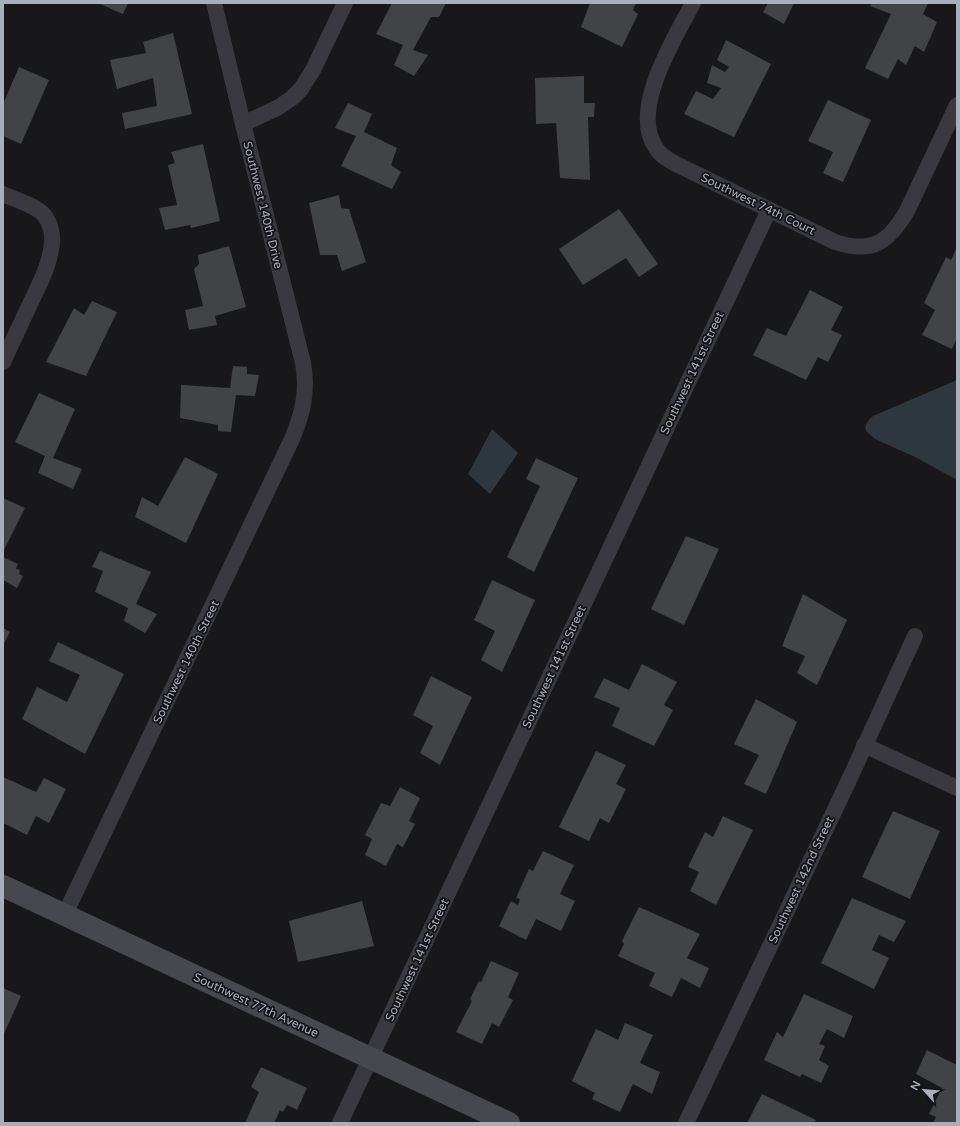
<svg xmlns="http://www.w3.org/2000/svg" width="960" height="1126" font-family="'Varela Round',sans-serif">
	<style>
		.water { fill: #2e363e }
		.building { fill: #424347 }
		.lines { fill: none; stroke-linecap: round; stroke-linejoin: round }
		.street { stroke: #39393f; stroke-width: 16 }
		.secondary { stroke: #47484e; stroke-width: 22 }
		.labels { text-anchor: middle; stroke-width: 3.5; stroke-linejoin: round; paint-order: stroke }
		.street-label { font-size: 12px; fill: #aaaeb9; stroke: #131215 }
	</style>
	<rect width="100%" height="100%" fill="#18181a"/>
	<path class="water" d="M957 380V480L915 457 875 439 866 431C864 425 868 420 873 416Z
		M492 429 518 453 490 494 468 474Z"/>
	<path class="building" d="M98 3H128L123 14Z
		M392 3H446L439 17H431L413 50 428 55 414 76 394 65 403 45 376 34Z
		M590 3H636L633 10 638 14 622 47 581 27Z
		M768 3H794L784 24 763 12Z
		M872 3H928L923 14 937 22 924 52 915 46 906 65 898 59 888 79 865 68 891 14 870 6Z
		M173 33 192 114 125 129 122 113 157 106 153 78 117 89 110 60 146 53 143 42Z
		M726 40 771 64 734 137 684 114 696 91 713 99 721 88 707 83 712 65 725 72 729 67 717 60Z
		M19 67 49 80 21 144 3 136V104Z
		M584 76V103H595L594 117H588L590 180 560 178 556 123 536 124 535 78Z
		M828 100 871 120 843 182 823 173 833 152 808 141Z
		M348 103 372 114 364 132 397 148 391 165 401 172 392 189 341 166 356 136 335 128Z
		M203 144 220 221 191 228 190 225 165 230 159 208 177 205 168 165 175 163 171 152Z
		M339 195 341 208 349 209 366 262 342 271 337 255H320L309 203Z
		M619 209 658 264 639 277 626 258 583 285 559 249Z
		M229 246 246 307 215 316 217 325 189 330 185 310 203 306 194 269 199 264 198 255Z
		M957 247V338L952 349 922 335 935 310 924 303 946 257 951 260Z
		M810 290 843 307 831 330 842 335 828 362 818 357 806 380 753 355 767 328 786 336Z
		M92 301 117 312 86 376 46 362 74 308 84 315Z
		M233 366 247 367V374L259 375 255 396 236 395 231 432 218 431V425L180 418 181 385 230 388Z
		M39 393 75 409 53 458 82 469 73 489 38 473 45 456 15 442Z
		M185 457 218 474 186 543 135 517 142 497 158 506Z
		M536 458 578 478 534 572 507 557 540 486 526 479Z
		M3 498 25 508 3 552Z
		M686 536 719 549 684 625 651 609Z
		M100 551 151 572 136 604 157 614 145 633 124 621 128 608 95 592 103 571 92 567Z
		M3 557 18 564 16 569 20 570 19 574 23 576 17 588 3 580Z
		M492 580 535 600 502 672 481 660 495 631 474 620Z
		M803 594 847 620 817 685 797 673 805 656 782 646Z
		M3 628 10 632 3 645Z
		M58 642 124 674 85 754 22 719 37 687 67 702 80 675 49 661Z
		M642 664 677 682 664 705 673 710 654 746 612 726 620 708 594 697 604 678 629 690Z
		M431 676 472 697 440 765 420 753 433 726 413 715Z
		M756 699 797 722 766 794 744 784 759 755 734 744Z
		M596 751 626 765 616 784 626 789 609 823 600 818 589 841 559 827Z
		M3 777 36 792 44 778 66 789 49 823 36 816 27 835 3 823Z
		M400 787 420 798 409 821 415 824 403 847 397 844 386 866 365 855 372 839 365 835 381 803 390 806Z
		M893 811 940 831 910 899 862 877Z
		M723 816 753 830 716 905 690 891 699 872 688 867 705 832 713 837Z
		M543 851 574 865 560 894 575 901 561 931 536 919 526 940 499 926 511 901 518 905 520 899 516 898 529 869 533 871Z
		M852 898 906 921 894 942 879 935 872 950 889 958 874 989 821 963Z
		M362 901 374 946 298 962 289 921Z
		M639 907 700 934 687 958 709 968 700 988 681 978 672 997 649 986 655 973 618 956 624 944 622 941Z
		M491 961 519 973 508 997 513 1000 499 1027 492 1023 482 1044 456 1032 472 1001 470 999 479 981 481 982Z
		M3 988 21 996 3 1036Z
		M804 994 853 1016 844 1038 827 1029 819 1044 825 1046 819 1060 829 1066 821 1083 802 1074 800 1077 764 1060 777 1032 783 1037Z
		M625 1023 653 1035 640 1063 660 1072 652 1094 633 1084 620 1112 592 1099 595 1093 572 1081 596 1029 618 1040Z
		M927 1050 957 1065V1123H933L936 1117 929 1114 942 1088 916 1074Z
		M261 1067 307 1088 297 1110 287 1105 283 1112 280 1110 274 1123H245L259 1092 251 1087Z
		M762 1094 816 1120 814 1123H747Z"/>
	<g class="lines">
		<path class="street" d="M693 3C675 38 629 110 656 148 660 155 667 159 674 163L835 242C872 254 888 243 907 211L957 105
			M243 124 279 107 292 98 301 89 313 70 345 3
			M3 194C14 199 37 206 44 215 50 222 53 234 52 243 50 265 39 285 30 304 21 323 12 343 3 362
			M864 745 957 788
			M65 914 292 439C303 413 308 390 303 363L243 124 214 3
			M340 1123 769 210
			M686 1123 849 780 915 636"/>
		<path class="secondary" d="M3 886 509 1123"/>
	</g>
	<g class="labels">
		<g class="street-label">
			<text transform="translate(758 204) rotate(26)" y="4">Southwest 74th Court</text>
			<text transform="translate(263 205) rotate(76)" y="4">Southwest 140th Drive</text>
			<text transform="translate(692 373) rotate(-65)" y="4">Southwest 141st Street</text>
			<text transform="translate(186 662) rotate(-64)" y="4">Southwest 140th Street</text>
			<text transform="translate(554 667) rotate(-65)" y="4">Southwest 141st Street</text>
			<text transform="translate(801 880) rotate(-65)" y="4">Southwest 142nd Street</text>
			<text transform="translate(417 960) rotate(-65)" y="4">Southwest 141st Street</text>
			<text transform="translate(256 1005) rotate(25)" y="4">Southwest 77th Avenue</text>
		</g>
	</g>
	<rect width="960" height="1126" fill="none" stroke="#aaaeb9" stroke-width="8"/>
	<g transform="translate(924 1090) rotate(297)" stroke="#131215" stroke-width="3" paint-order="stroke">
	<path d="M0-3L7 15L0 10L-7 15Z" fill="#aaaeb9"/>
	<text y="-6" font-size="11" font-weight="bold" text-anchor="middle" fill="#aaaeb9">N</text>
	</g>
</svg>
